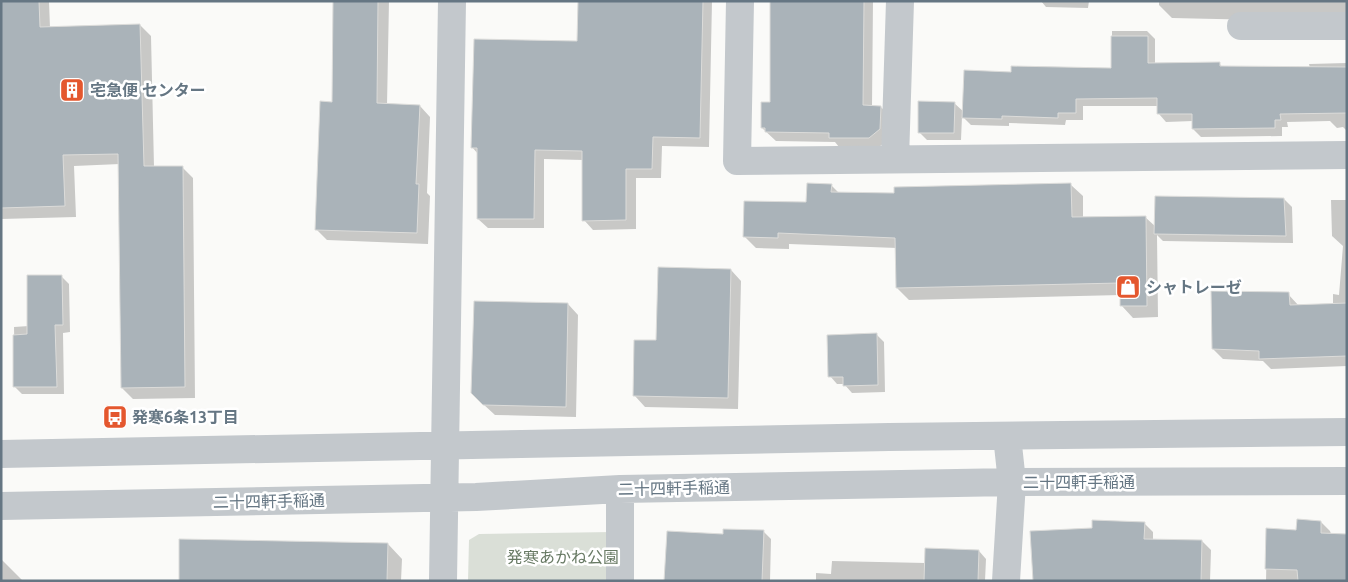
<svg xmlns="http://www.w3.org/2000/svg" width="1348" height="582" font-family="Ubuntu,'Noto Sans JP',sans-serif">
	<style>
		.green { fill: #dadfd7 }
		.shadow { fill: #0003 }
		.building { fill: #aab3b9; stroke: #dcdcda }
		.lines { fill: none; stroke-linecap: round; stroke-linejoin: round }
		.minor { stroke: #c3c8cc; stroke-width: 28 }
		.labels { text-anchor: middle; stroke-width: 5; stroke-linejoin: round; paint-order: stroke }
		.poi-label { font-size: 16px; font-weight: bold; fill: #657683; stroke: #fff; text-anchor: start }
		.street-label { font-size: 16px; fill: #657683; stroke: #fff }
		.park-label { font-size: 16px; fill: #687a64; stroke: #fff }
	</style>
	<rect width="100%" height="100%" fill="#fafaf8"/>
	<path class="green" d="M613 532 611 581H468L469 540 479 534Z"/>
	<path class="shadow" d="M1 1H49L50 28 140 25 151 36 154 167H182L193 178 195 398 133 399 122 388 120 164 74 166 76 217 1 219Z
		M335 1H389L387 105 420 106 430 117 427 193 430 196 428 244 327 240 317 230 333 103Z
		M580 1H712L709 147 662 146 661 178H636V229L593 230 584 220 583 160 544 159V228H488L478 219V154L472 147 578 42Z
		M772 1H873L872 107H881L890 117 889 139 879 147H839L835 142 776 141 762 128 771 103Z
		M1041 1H1089L1088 8 1046 7Z
		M1159 1H1347V22L1172 18 1159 5Z
		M1112 31H1147L1155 39V64L1219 63 1223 68H1310L1309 64 1347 63V131L1343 127 1337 128 1330 121 1287 122 1288 127H1282V136L1201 137 1193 129V121L1166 122 1159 114 1158 106H1083V120H1066L1065 125 1009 123V126L971 125 962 116 961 140H927L919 132 954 103 964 112 1012 73 1112 70Z
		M831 185 840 194H896L1071 185 1083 196V218L1145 217 1156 227 1284 199 1292 207 1293 243 1163 241 1157 235 1158 317 1133 318 1122 306 1121 295 909 300 897 288V248L789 244V249L756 248 744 236 807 203Z
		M1331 200H1347V366L1271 369 1263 361 1223 359 1213 349 1288 294 1299 306 1333 305V294L1339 295 1343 246 1332 236Z
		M731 270 741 281 738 409 645 407 635 396 658 341Z
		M61 276 69 284 70 332 63 333 64 394H22L15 387 14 327 29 326Z
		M568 304 578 315 576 417 495 415 483 404Z
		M877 335 884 342 885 392 852 393 844 384H837L830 376Z
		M1321 522 1330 531 1347 581H1266L1267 530 1297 532Z
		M1144 523 1153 532V540L1202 541 1211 550 1210 581H1034L1093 529Z
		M764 532 771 539 770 581H666L724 535Z
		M388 544 402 559 401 581H180Z
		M979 551 986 559 985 581H816V573L831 574 832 561 926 563Z
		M1 560H2L23 581H1Z"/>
	<path class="building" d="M1 1H39L40 27 140 24 144 166H183L185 387 121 388 118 154 63 155 65 206 1 208Z
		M333 1H378L377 103 420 105 416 184H419L417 233 315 230 320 101 332 102Z
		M578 1H703L700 138 653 137 652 169H626V220L582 221V151L535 150 534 219H477V148H471L474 39 577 41Z
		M770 1H864L863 105 881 106 880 129 869 138H829V133L765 132V128H761V102H770Z
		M1111 36H1148V63L1220 62V66L1347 67V113L1280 114 1281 120H1275V128L1192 129V114H1157V98L1076 99V113H1058V118L1002 116V119L962 118 964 70 1011 72V66L1111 68Z
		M918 101 955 102 954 133H918Z
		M807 183 832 184 831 192 894 193V187L1071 183 1072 217 1146 216 1147 306H1120V283L896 288 895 238 778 233V238L743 237 744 201 806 202Z
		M1155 196 1284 198 1286 236 1154 234Z
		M658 267 731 269 728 398 633 396 634 340H656Z
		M27 275H62L63 325H55L57 387H13V335L27 334Z
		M1211 291 1289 292 1290 305 1347 303V356L1259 359V351L1212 349Z
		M474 301 568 303 566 407 483 405 471 393Z
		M877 333 878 385 843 386V377H828L827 335Z
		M1297 519 1321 521V533L1347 534V581H1298L1297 570 1265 569 1266 528 1296 530Z
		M1092 520 1145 522 1144 539 1202 540 1201 581H1033L1030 531 1092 528Z
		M723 529 764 530 762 581H664L667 531 723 534Z
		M179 539 388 543 387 581H179Z
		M925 548 979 550 978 581H924Z"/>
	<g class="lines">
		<path class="minor" d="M740 1 737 161 1347 155
			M1241 26H1347
			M895 159 900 1
			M1 454 889 437 1347 432
			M620 489V581
			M1 506 476 497 620 489 1012 482 1347 481
			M443 581 452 1
			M1006 581 1012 482 1007 436"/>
	</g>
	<defs>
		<symbol id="building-square" viewBox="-11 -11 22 22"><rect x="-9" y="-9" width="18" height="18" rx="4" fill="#e4572e" stroke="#fff"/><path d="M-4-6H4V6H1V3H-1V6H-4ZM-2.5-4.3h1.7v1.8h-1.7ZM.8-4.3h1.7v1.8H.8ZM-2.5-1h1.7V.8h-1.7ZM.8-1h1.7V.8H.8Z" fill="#fff"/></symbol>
		<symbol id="shop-square" viewBox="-11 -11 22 22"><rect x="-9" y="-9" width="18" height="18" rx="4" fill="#e4572e" stroke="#fff"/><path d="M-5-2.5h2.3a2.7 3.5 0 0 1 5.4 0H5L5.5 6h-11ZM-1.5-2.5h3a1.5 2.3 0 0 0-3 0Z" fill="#fff"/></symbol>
		<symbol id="bus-square" viewBox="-11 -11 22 22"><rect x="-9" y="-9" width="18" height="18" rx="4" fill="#e4572e" stroke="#fff"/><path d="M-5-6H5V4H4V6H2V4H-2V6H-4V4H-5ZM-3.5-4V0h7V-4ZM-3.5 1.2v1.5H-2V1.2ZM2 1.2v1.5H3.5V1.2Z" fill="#fff"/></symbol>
	</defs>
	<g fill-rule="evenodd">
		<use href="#building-square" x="58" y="76" width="28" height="28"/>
		<use href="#shop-square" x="1114" y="273" width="28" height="28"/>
		<use href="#bus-square" x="101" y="403" width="28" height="28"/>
	</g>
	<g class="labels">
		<g class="poi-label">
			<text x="90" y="96">宅急便 センター</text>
			<text x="1146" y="293">シャトレーゼ</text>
			<text x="132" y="423">発寒6条13丁目</text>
		</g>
		<g class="street-label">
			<text x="1079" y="488">二十四軒手稲通</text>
			<text transform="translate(674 488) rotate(-1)" y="6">二十四軒手稲通</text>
			<text transform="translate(269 501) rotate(-1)" y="6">二十四軒手稲通</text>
		</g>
		<g class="park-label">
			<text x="563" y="563">発寒あかね公園</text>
		</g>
	</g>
	<rect width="1348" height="582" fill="none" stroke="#657683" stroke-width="5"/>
</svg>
